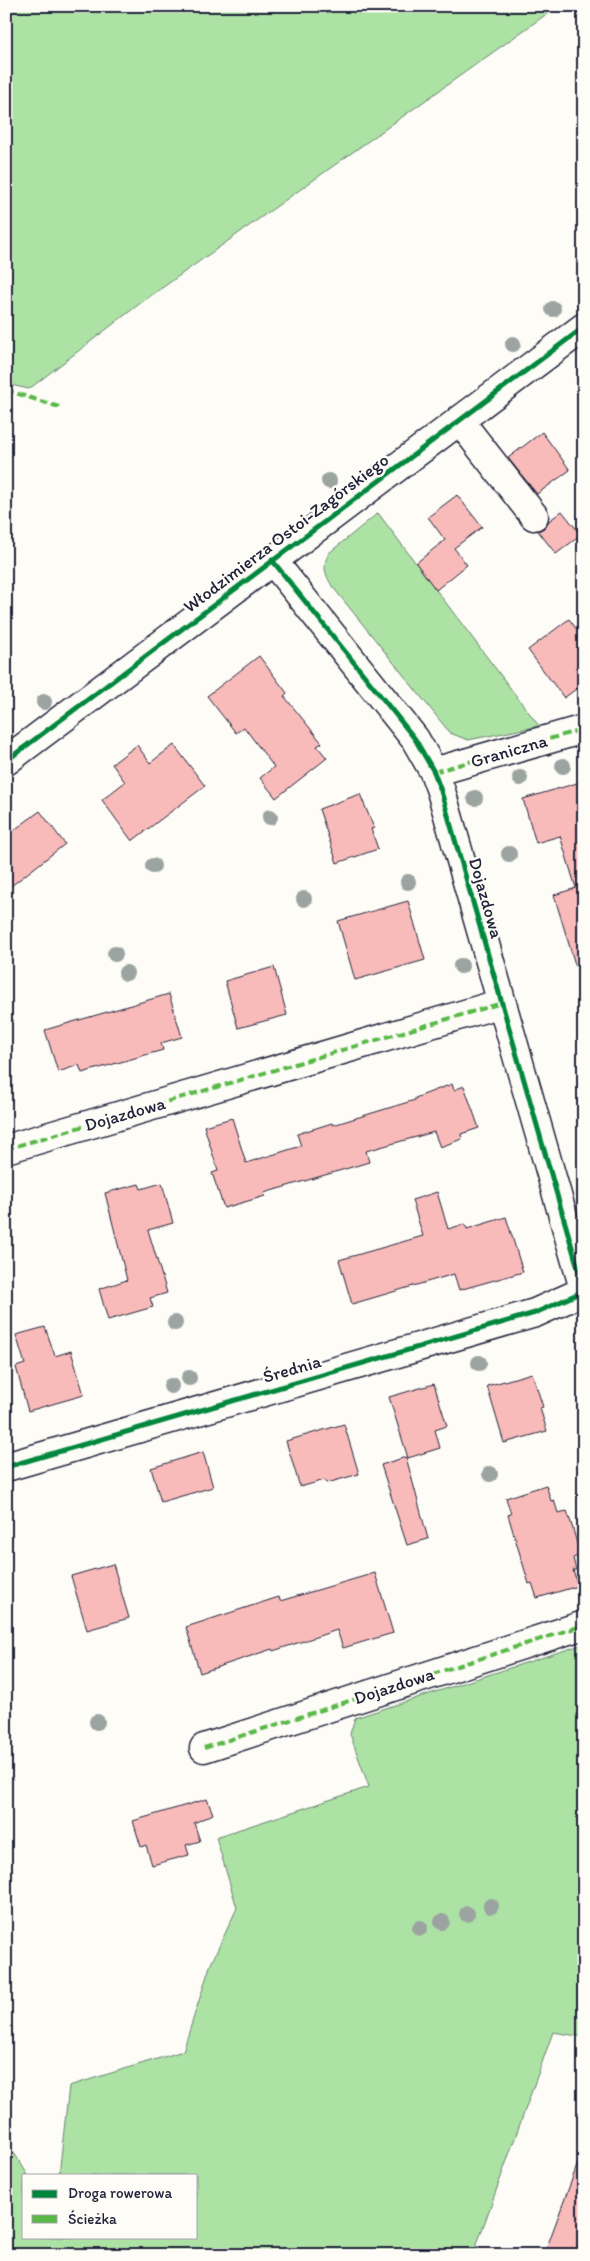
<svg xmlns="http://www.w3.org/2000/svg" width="590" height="2261" font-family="Itim,sans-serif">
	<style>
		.green { fill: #ade2a5; stroke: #688270 }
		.building { fill: #f8bbba; stroke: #22223b }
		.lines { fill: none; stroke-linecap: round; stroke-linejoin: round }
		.minor-casing { stroke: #22223b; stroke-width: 31 }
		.minor { stroke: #fdfcf7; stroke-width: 28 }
		.quiet { stroke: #58b947; stroke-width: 4; stroke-dasharray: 8 4; stroke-linecap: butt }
		.cycleway-casing { stroke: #fdfcf7; stroke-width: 8 }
		.cycleway { stroke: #00873e; stroke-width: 5 }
		.tree { fill: #9ca4a1 }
		.labels { text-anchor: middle; stroke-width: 5; stroke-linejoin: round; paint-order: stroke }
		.street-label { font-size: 18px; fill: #22223b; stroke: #fdfcf7 }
	</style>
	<rect width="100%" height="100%" fill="#fdfcf7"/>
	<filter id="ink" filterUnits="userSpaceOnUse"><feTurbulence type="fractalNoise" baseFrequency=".02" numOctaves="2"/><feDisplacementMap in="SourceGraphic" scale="10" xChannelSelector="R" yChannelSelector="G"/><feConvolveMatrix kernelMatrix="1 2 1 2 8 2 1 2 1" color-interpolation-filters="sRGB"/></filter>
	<g filter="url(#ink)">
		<path class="green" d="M6 6H558L138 305 29 389 6 384Z
			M378 513 539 726 468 740 450 733 332 586C325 574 322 566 329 553Z
			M584 1644V2037L553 2032 473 2255H6V2140L28 2175H24V2237H196V2175H59L69 2086 183 2051 210 1966 237 1908 216 1837 369 1787 350 1734 355 1718Z"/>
		<path class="building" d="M542 432 570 470 537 494 508 458Z
			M457 495 482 527 454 548 467 565 436 590 416 563 445 540 428 517Z
			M562 511 581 535 556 554 538 531 544 528 549 521Z
			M569 619 584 639V683L564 698 528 650Z
			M259 656 287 693 284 696 322 743 317 746 327 758 276 798 260 778 274 767 244 727 236 733 207 696Z
			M137 745 150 763 174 745 205 786 132 841 102 800 125 782 112 764Z
			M584 781V970L577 971 554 895 576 888 560 836 536 843 523 799Z
			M360 794 374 828 371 829 378 849 337 863 319 809Z
			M40 811 65 844 6 890V836Z
			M408 901 425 960 355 980 338 921Z
			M274 967 287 1015 238 1028 225 981Z
			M169 994 182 1037 161 1043 163 1050 82 1073 79 1065 58 1072 45 1030Z
			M452 1084 454 1090 464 1086 479 1128 461 1134 462 1139 440 1147 434 1132 366 1151 369 1162 264 1193 265 1196 224 1208 212 1173 218 1171 204 1126 232 1118 246 1163 301 1146 297 1134 332 1123 333 1125 415 1100V1098Z
			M162 1183 173 1223 148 1230 167 1293 150 1298 153 1307 108 1320 99 1289 127 1280 105 1193 139 1184 141 1189Z
			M437 1192 448 1229 465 1224 467 1229 506 1217 523 1272 459 1290 454 1274 352 1304 339 1260 423 1236 412 1200Z
			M45 1327 55 1356 71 1351 84 1395 28 1411 16 1367 25 1364 16 1335Z
			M532 1373 543 1407 540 1408 547 1431 504 1443 487 1386Z
			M434 1384 447 1426 435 1430 440 1448 408 1458 389 1397Z
			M344 1424 359 1474 327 1483 325 1480 300 1487 286 1441Z
			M203 1452 213 1487 161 1502 151 1468Z
			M406 1457 428 1539 407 1545 381 1465Z
			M546 1485 551 1501 554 1500 558 1513 567 1511 573 1529 580 1555 573 1558 576 1570H573L578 1586 537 1598 532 1583 529 1584 508 1515 511 1514 506 1498Z
			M113 1564 129 1618 87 1630 71 1576Z
			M375 1573 393 1633 343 1648 337 1630 273 1651 272 1649 200 1673 186 1627 279 1597 280 1601Z
			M207 1799 213 1814 194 1823 200 1841 186 1845 189 1855 152 1865 146 1845 141 1847 133 1821Z
			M581 2155 584 2156V2255H544Z"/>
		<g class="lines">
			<defs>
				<path id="minor" d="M459 420 534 516
					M272 560 415 739 434 772 441 791 584 1289
					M6 761 584 327
					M434 772 584 729
					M6 1149 502 1003
					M6 1467 535 1313 584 1291
					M204 1748 584 1625"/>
			</defs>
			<use href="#minor" class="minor-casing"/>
			<use href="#minor" class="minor"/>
			<path class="quiet" d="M6 390 59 407
				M434 772 584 729
				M6 1149 502 1003
				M204 1748 584 1625"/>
			<defs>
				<path id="cycleway" d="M272 560 415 739 434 772 441 791 584 1289
					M6 761 584 327
					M6 1467 535 1313 584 1291"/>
			</defs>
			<use href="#cycleway" class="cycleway-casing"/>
			<use href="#cycleway" class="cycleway"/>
		</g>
		<g class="tree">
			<circle cx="553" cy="309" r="8"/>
			<circle cx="513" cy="344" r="8"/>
			<circle cx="329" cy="481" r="8"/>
			<circle cx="44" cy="702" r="8"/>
			<circle cx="563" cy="766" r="8"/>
			<circle cx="520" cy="778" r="8"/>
			<circle cx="475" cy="798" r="8"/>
			<circle cx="270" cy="817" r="8"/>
			<circle cx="509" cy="854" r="8"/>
			<circle cx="153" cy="866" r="8"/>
			<circle cx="408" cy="882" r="8"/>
			<circle cx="304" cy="899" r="8"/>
			<circle cx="115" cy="954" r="8"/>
			<circle cx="461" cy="966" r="8"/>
			<circle cx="126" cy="973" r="8"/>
			<circle cx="175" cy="1323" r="8"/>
			<circle cx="479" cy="1363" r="8"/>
			<circle cx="189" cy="1378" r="8"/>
			<circle cx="171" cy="1386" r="8"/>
			<circle cx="490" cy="1474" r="8"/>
			<circle cx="97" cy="1722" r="8"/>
			<circle cx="491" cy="1906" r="8"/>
			<circle cx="467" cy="1914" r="8"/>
			<circle cx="442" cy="1922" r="8"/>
			<circle cx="420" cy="1928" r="8"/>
		</g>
	</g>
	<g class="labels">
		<g class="street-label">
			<text transform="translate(286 533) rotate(-37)" y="6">Włodzimierza Ostoi-Zagórskiego</text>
			<text transform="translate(509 751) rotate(-16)" y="6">Graniczna</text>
			<text transform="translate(486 898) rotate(74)" y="6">Dojazdowa</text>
			<text transform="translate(125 1114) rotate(-16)" y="6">Dojazdowa</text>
			<text transform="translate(292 1369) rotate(-16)" y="6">Średnia</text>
			<text transform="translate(394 1686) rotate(-18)" y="6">Dojazdowa</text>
		</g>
	</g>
	<rect width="590" height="2261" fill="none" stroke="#fdfcf7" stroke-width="25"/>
	<rect x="12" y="12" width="565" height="2236" fill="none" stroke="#22223b" stroke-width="2" filter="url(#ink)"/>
	<rect x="22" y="2174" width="175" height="65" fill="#fdfcf7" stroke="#a5a5ac"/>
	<rect x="32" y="2190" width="25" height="8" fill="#00873e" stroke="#a5a5ac"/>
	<text x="68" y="2198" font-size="15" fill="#22223b">Droga rowerowa</text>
	<rect x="32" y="2215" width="25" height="8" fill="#58b947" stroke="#a5a5ac"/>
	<text x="68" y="2224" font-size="15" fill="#22223b">Ścieżka</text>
</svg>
